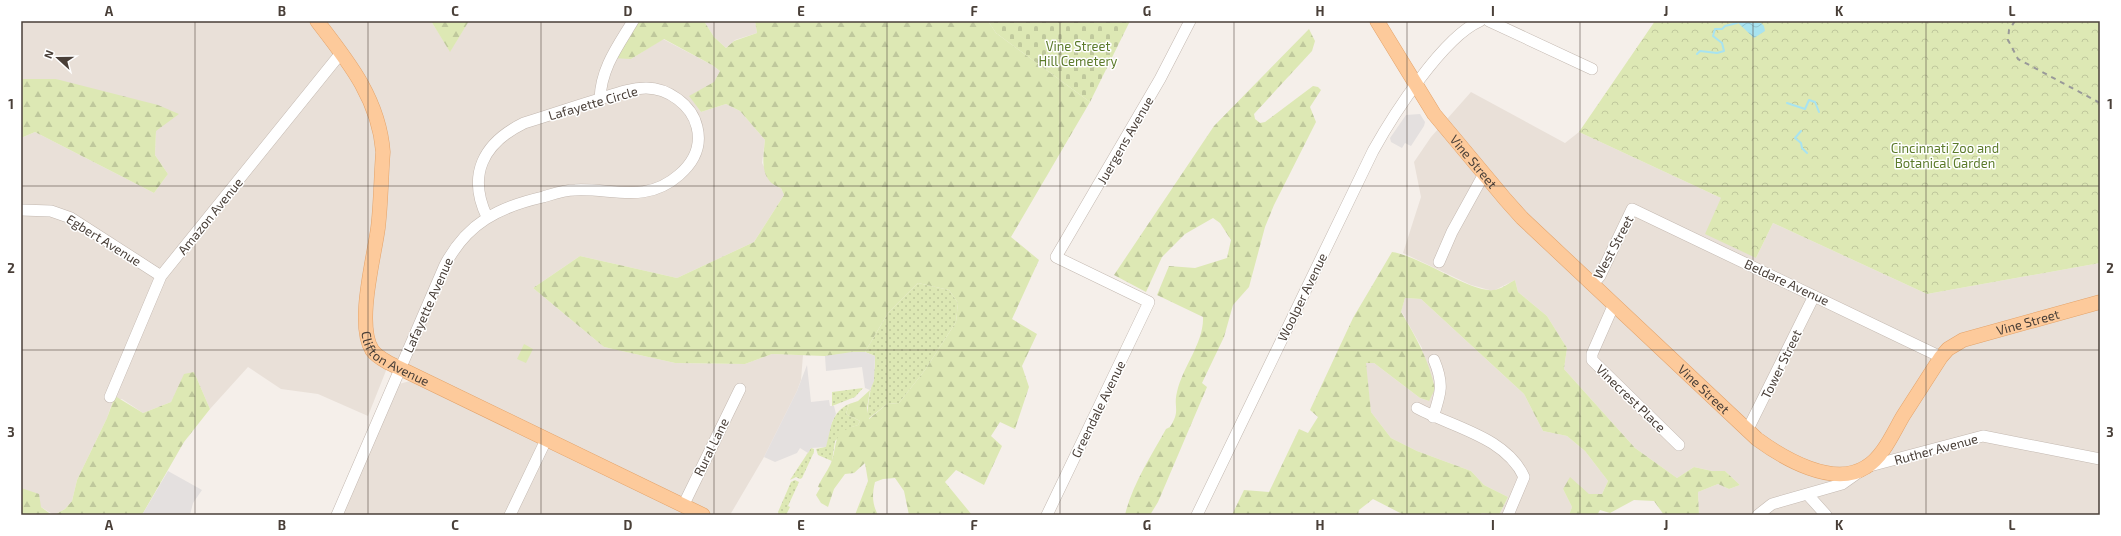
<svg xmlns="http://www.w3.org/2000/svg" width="2121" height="536" font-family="'Exo 2',sans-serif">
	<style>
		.residential { fill: #e9e0d8 }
		.grass { fill: url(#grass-dots) }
		.forest { fill: url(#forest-firs) }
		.cemetery { fill: url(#cemetery-stones) }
		.park { fill: url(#park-crowns) }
		.pitch { fill: #dde8b4 }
		.parking { fill: #e4e0df }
		.water { fill: url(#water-waves) }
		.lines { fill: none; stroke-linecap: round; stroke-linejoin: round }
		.stream { stroke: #a8e3f0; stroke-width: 2 }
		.minor-casing { stroke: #c3b8b0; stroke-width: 12 }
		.major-casing { stroke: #e3a36a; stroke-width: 15 }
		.minor { stroke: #fff; stroke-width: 11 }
		.major { stroke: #fdca9b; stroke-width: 14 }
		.rail { stroke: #999; stroke-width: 2; stroke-dasharray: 5 5; stroke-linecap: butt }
		.grid { fill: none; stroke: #493f38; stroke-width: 1; stroke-opacity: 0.55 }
		.labels { text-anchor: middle; stroke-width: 3; stroke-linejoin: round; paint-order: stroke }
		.park-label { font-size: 13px; fill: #5c7b2b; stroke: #fff }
		.street-label { font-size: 13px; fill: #493f38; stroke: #fff }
		.neatline { fill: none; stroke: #493f38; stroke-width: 1.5 }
		.grid-label { font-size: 13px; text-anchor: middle; font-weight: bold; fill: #493f38 }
	</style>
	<defs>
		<pattern id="grass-dots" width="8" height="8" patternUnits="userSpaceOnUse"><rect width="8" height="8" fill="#dde8b4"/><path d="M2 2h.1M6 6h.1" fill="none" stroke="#bfc89c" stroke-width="1.8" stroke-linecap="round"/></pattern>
		<pattern id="forest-firs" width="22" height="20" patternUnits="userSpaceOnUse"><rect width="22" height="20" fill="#dde8b4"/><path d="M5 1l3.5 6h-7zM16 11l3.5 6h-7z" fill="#bfc89c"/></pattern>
		<pattern id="cemetery-stones" width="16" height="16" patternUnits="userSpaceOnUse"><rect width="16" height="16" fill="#dde8b4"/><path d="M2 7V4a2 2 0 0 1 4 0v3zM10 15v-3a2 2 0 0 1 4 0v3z" fill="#bfc89c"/></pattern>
		<pattern id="park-crowns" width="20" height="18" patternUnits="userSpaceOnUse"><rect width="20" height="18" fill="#dde8b4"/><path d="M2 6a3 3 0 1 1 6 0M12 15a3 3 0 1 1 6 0" fill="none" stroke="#bfc89c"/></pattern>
		<pattern id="water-waves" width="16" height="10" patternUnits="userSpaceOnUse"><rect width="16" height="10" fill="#a8e3f0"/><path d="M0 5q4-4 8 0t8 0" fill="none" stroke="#92c4cf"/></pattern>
	</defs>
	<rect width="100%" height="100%" fill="#f5efea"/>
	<path class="residential" d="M21 21H431L450 51 469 21H635L631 59 663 39 712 65 720 71 714 83 690 96 701 112 726 104 740 111 765 140 762 163 774 186 781 188 784 195 754 242 677 278 580 256 533 288 604 347 675 363 745 364 772 354 803 355 801 380 797 391 764 457 730 515H715L678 498 391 358 368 416 318 394 281 389 248 367 210 409 194 372 176 392 171 402 143 413 122 399 113 400 107 418 77 480 72 501 65 509 54 515 41 507 21 488V138L35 132 154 193 168 174 155 155 156 131 56 79H21Z
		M704 21H755L757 33 735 40 726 48 714 37Z
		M1471 92 1565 143 1579 132 1721 198 1756 258 1773 223 1927 294 2100 263V515H1699L1698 492 1718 484 1729 489 1740 485 1725 471H1712L1694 467 1677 478 1635 448 1564 369 1567 348 1547 316 1518 292 1515 280 1493 291 1471 285 1403 253 1421 197 1414 162 1431 137Z
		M1405 298 1421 299 1524 394 1543 431 1567 436 1585 451 1608 481 1602 494H1589L1563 489 1572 507 1569 515H1499L1508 497 1484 485 1471 471 1417 451 1391 438 1371 412 1365 363H1374L1420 398 1429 401 1422 348 1401 311Z
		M410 381 688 515H341L399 384Z"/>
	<path class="grass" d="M918 283 949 290 958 303 956 322 925 370 899 403 887 404 868 419C866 397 876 378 875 356L865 352 888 313Z
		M863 388 855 397 832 406V392Z
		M849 404 846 414 860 421 858 425 852 427 835 441 832 461 818 455 816 449 825 447C830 430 831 412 849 404Z
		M811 448 814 449V452L802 478 800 479 796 477 790 480Z
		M795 480 799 482 788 506 790 507 786 515H779L778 512 791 482Z"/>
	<path class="forest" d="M431 21H469L450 52Z
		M635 21H704L714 37 726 48 734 41 757 33 755 21H988L996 33 1090 102 1011 237 1039 260 1012 319 1037 334 1022 366 1029 387 1015 429 1000 422 991 436 1002 446 984 485 956 470 945 482 972 515H909L904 491 895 478 883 479 875 482C872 494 872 504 878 515H855L868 481 865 463 854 473 845 474 834 489 828 507 821 503 816 495 820 488 818 487C821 479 827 472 831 463 839 442 830 433 858 425L860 421 846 414 849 404 858 401 870 390 867 408 869 419 887 404 899 403 925 370 956 322 958 303 949 290 918 283 888 313 865 352 825 356 772 354 745 364 675 363 604 347 533 288 580 256 677 278 754 242 784 195 781 188C759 181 763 158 765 140L740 111 726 104 701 112 689 96 714 82 720 71 712 65 664 39 631 59 612 58Z
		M1309 29 1315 41 1312 51 1254 114 1255 119 1260 123 1265 122 1313 86 1318 87 1321 90 1310 107 1316 122 1274 205 1265 227 1249 287 1233 305 1224 337 1202 383 1207 387 1158 502 1150 515H1125C1132 485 1151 456 1166 429L1170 427C1181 410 1173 408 1177 392 1183 366 1204 343 1203 317L1157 295 1169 266 1195 268 1227 258 1231 240 1220 223 1213 218 1185 234 1162 257 1146 292 1114 275 1214 126Z
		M21 79H56L158 105 179 114 156 131 155 155 168 174 154 193 35 132 21 138Z
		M1392 252C1420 256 1472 293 1493 290 1500 290 1509 283 1515 280L1518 292 1547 316 1567 348 1564 369 1635 448 1677 478 1694 467 1712 471H1725L1740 485 1729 489 1718 484 1698 492 1699 515H1664L1654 501 1634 500 1610 513 1600 510 1597 515H1569L1572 507 1563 489 1570 477 1589 494H1602L1608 481 1585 451 1567 436 1543 431 1524 394 1421 299 1405 298 1401 312C1416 337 1429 360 1435 389L1429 401 1420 398 1374 363H1366L1371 412 1391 438 1417 451 1471 471 1484 485 1508 497 1499 515 1482 513 1479 515H1404L1373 499 1359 510 1358 515H1232L1244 490 1269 492 1299 429 1308 433 1318 417 1310 410 1353 318Z
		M194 372 210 409 184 442 142 515H54L65 509 72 501 77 480 107 418 115 396 143 413 171 402 184 374Z
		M21 488 39 494 41 507 52 515H21Z"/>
	<path class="cemetery" d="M988 21H1130L1090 102 996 33Z"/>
	<path class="park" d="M1655 21H2100V263L1927 294 1773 223 1756 258 1705 234 1721 198 1579 132Z"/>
	<path class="pitch" d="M524 344 533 349 526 363 517 359Z"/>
	<path class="parking" d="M1420 114 1425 122 1424 126 1411 146 1405 143 1402 148 1391 142 1390 138 1406 115Z
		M852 352H865L875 356 874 381 870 390 865 388 862 367 826 371 825 356Z
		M807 365 811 402 829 400 830 406H834L836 414 832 422 826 447 811 448 808 453 800 448 797 453 775 462 764 457 797 391Z
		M168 471 202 490 193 503 190 515H142Z"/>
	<path class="water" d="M1736 21 1761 23 1764 26 1765 31 1754 38Z"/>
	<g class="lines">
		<path class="stream" d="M1697 54 1700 51 1717 53 1724 51 1722 43 1713 36 1715 29H1722L1725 26 1737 23
			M1787 103 1805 109 1809 100 1815 102 1819 112
			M1801 131 1795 138 1801 143 1802 148 1807 153"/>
		<defs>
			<path id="minor" d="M1489 21 1592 69
				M600 99C601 68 618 46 633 21
				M21 210 51 211 71 218 161 276
				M1439 262 1452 232 1484 174
				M1593 284 1600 276 1632 209 1941 357
				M1614 304 1592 354V360L1679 445
				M110 397 161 276 341 53
				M1417 408C1452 427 1506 437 1524 477L1508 515
				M1433 417C1441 393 1444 384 1434 360
				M1747 431 1814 296
				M1808 495 1826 515
				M683 506 740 389
				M337 515 445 265C467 223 499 207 543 197 553 194 564 190 575 190 613 188 646 204 679 175 694 162 702 147 697 127 692 105 668 88 646 88 627 88 610 96 593 101 570 108 547 116 524 123 483 143 467 175 487 217
				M510 515 546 440
				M1047 515 1149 302 1056 257 1160 79 1190 21
				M1197 515 1373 151C1393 115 1443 37 1480 21
				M1758 515 1772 504 1842 484 1866 467 1983 436 2100 459"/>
			<g id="major">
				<path id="s1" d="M317 21C348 61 379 99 383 152 381 177 381 203 378 228 374 258 356 324 372 350 376 356 382 359 389 363L703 515"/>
				<path id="s2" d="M1377 21 1434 114 1505 199 1522 218 1757 439C1783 458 1833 488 1866 467 1883 457 1893 433 1903 416 1916 396 1928 377 1941 357L1948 349 1963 340 2100 302"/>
			</g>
		</defs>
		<use href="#minor" class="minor-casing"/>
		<use href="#major" class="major-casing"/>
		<use href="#minor" class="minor"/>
		<use href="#major" class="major"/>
		<path class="rail" d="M2015 21 2009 30 2008 40 2018 59 2100 103"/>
	</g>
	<path class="grid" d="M195 21V515M368 21V515M541 21V515M714 21V515M887 21V515M1060 21V515M1234 21V515M1407 21V515M1580 21V515M1753 21V515M1926 21V515M21 186H2100M21 350H2100"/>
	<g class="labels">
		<g class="park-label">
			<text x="1078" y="51">Vine Street<tspan x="1078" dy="15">Hill Cemetery</tspan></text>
			<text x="1945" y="153">Cincinnati Zoo and<tspan x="1945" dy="15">Botanical Garden</tspan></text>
		</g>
		<g class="street-label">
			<text transform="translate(593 103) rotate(-16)" y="5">Lafayette Circle</text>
			<text transform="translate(1125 140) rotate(-60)" y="5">Juergens Avenue</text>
			<text dy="5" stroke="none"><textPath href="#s2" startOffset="171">Vine Street</textPath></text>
			<text transform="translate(210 216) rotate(-51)" y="5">Amazon Avenue</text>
			<text transform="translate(104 240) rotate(32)" y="5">Egbert Avenue</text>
			<text transform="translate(1613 247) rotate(-62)" y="5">West Street</text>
			<text transform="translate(1787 282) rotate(25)" y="5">Beldare Avenue</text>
			<text transform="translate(1302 297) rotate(-64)" y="5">Woolper Avenue</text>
			<text transform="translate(428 305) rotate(-66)" y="5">Lafayette Avenue</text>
			<text dy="5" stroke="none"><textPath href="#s2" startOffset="916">Vine Street</textPath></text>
			<text dy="5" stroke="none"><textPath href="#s1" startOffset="372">Clifton Avenue</textPath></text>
			<text transform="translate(1781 364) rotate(-64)" y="5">Tower Street</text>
			<text dy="5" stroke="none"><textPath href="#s2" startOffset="495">Vine Street</textPath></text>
			<text transform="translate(1631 398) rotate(44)" y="5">Vinecrest Place</text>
			<text transform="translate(1098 409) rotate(-64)" y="5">Greendale Avenue</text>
			<text transform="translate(711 447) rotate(-64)" y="5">Rural Lane</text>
			<text transform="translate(1936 449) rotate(-15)" y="5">Ruther Avenue</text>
		</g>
	</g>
	<rect width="2121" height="536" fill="none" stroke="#ffffff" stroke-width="44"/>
	<g transform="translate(58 58) rotate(291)" stroke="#ffffff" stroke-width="3" paint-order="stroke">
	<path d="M0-3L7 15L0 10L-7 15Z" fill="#493f38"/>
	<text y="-6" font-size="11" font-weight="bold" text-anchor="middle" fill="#493f38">N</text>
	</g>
	<rect x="22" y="22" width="2077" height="492" class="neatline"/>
	<g class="grid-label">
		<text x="109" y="16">A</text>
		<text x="282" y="16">B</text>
		<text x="455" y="16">C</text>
		<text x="628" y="16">D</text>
		<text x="801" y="16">E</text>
		<text x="974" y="16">F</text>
		<text x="1147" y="16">G</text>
		<text x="1320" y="16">H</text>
		<text x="1493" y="16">I</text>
		<text x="1666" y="16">J</text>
		<text x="1839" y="16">K</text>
		<text x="2012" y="16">L</text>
		<text x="11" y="109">1</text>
		<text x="2110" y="109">1</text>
		<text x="11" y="273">2</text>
		<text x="2110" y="273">2</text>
		<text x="11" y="437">3</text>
		<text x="2110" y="437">3</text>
		<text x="109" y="530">A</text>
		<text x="282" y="530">B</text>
		<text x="455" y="530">C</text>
		<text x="628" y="530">D</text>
		<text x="801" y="530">E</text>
		<text x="974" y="530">F</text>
		<text x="1147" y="530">G</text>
		<text x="1320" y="530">H</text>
		<text x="1493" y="530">I</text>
		<text x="1666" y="530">J</text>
		<text x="1839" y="530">K</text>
		<text x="2012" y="530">L</text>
	</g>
</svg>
